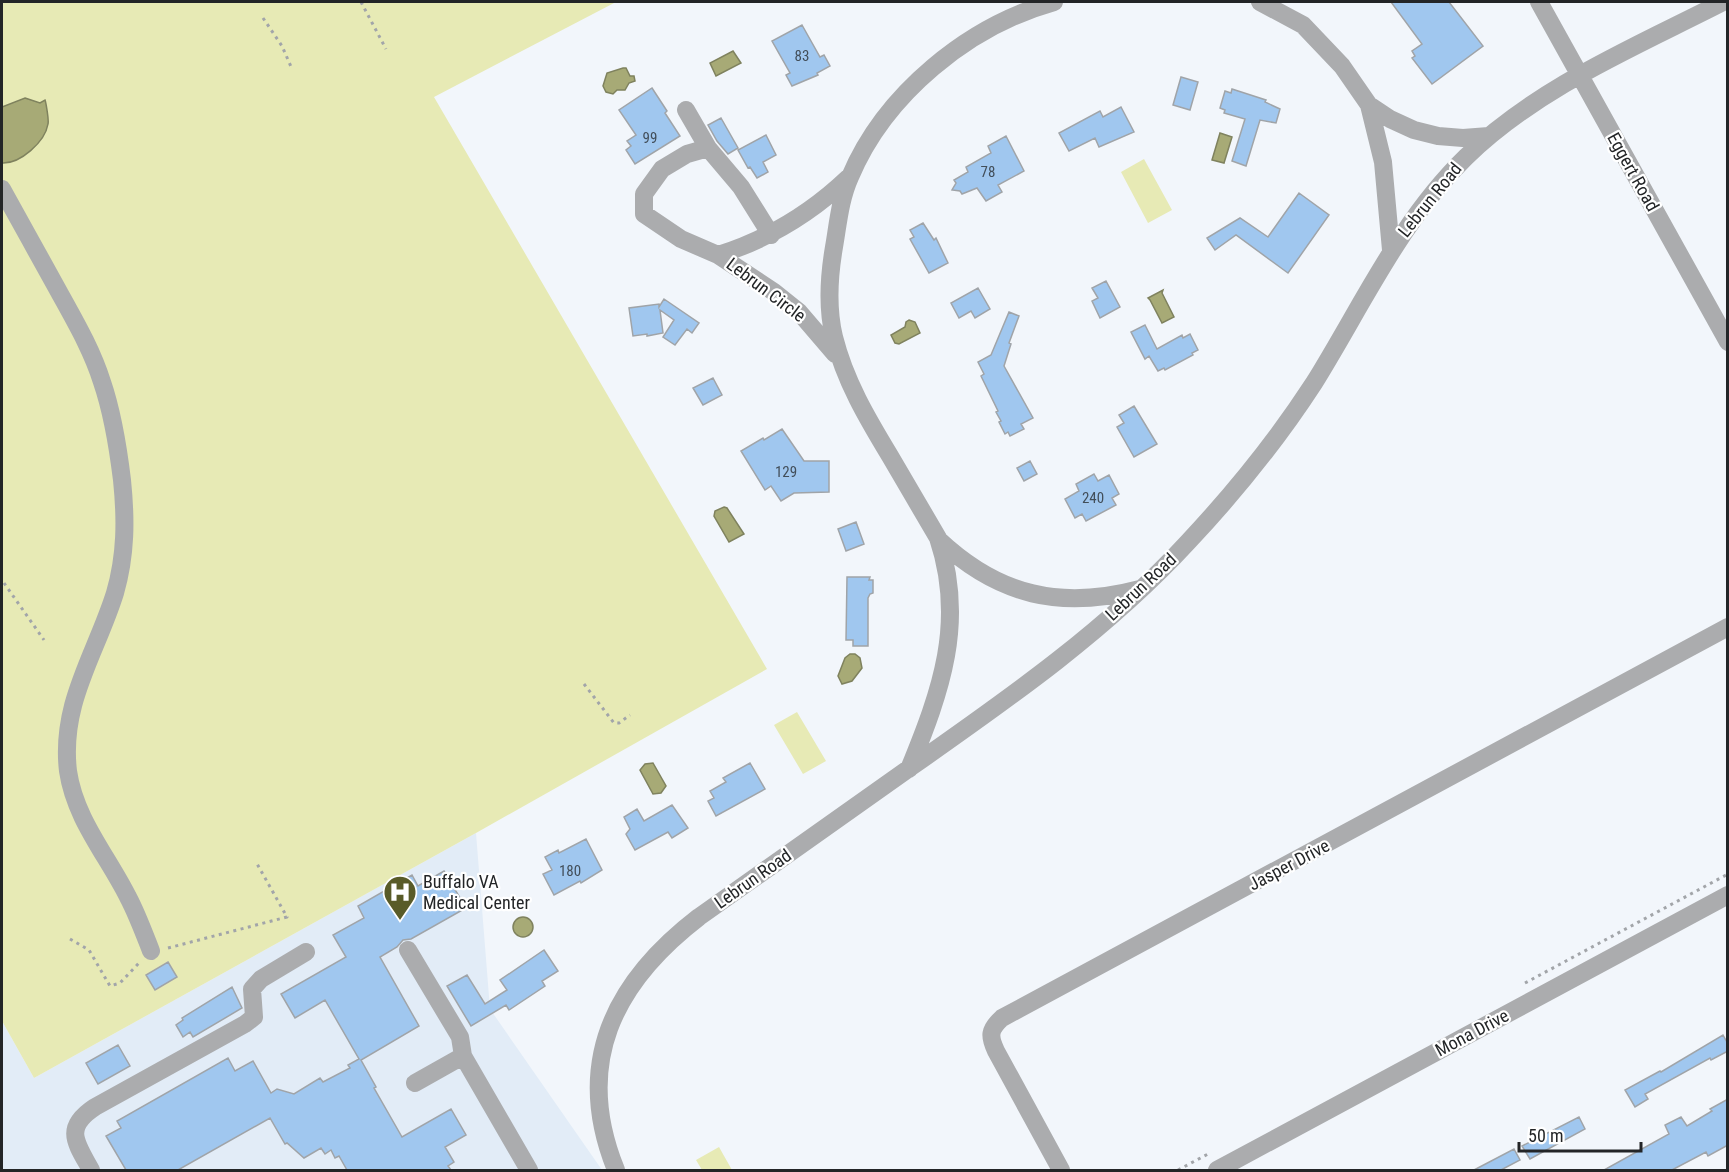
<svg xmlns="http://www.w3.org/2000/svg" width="1729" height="1172" font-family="'Roboto Condensed',sans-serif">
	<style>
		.built { fill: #e2ecf7 }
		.green { fill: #e7eab5 }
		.water { fill: #a7aa76; stroke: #7f825e; stroke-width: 1.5 }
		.building { fill: #a0c7ef; stroke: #a0a4a8; stroke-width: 1.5 }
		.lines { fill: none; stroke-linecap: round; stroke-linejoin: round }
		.path { stroke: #a2a5a9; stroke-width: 3; stroke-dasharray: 3 4.5; stroke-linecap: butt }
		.minor { stroke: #abacae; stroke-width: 18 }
		.labels { text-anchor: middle; stroke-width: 4.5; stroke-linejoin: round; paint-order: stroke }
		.number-label { font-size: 15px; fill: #424e59 }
		.street-label { font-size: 18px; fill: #232527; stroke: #fff }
		.poi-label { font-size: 18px; fill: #232527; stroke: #fff; text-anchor: start }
	</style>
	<rect width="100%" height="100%" fill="#f2f6fb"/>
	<path class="built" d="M476 833 490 1009 602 1170H2V1021L34 1078Z"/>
	<path class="green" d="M2 2H616L434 97 767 669 476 833 34 1078 2 1021Z
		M1144 159 1172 210 1148 223 1121 172Z
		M797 712 826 761 803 774 774 725Z
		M719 1147 732 1170H702L696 1160Z"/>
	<path class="water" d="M733 51 741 63 716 76 710 63Z
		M623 68H626L630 76H634L635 81 629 83 625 90H617L613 94 606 92 603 86 607 73Z
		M25 98 40 103 45 100C46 103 49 120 48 124 45 142 20 164 2 163V107Z
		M1220 133 1232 137 1224 163 1212 160Z
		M1163 290 1162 293 1174 317 1162 323 1150 300 1148 298Z
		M909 320 915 322 920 333 899 344 895 343 891 335 905 327 906 322Z
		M724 507 727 508 744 534 729 542 714 516 715 511Z
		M850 654H855L860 658 862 668 852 681 842 684 838 676 845 658Z
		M653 763 666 786 661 793 653 794 640 770 645 764Z
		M513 927a10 10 0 1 1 20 0a10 10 0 1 1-20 0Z"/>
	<path class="building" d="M1391 2H1449L1483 46 1432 84 1412 58 1415 56 1412 51 1422 44Z
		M802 25 820 57 824 55 830 66 817 73 818 75 792 86 786 75 790 73 772 41Z
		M1181 77 1198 82 1190 110 1173 105Z
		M652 88 667 111 665 113 680 136 635 164 626 150 631 146 627 141 636 135 619 110Z
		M1232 89 1266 100 1265 102 1280 109 1276 123 1260 120 1246 166 1232 161 1245 119 1224 113 1225 110 1220 108 1225 91 1231 93Z
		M1121 107 1134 132 1099 147 1095 138 1069 151 1059 133 1100 111 1103 117Z
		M721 118 738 148 728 154 717 141 708 125Z
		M766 135 776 155 763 162 768 172 757 178 750 167 748 168 738 150Z
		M1006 136 1024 171 998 185 1002 192 986 201 977 188 962 194 960 191 952 190 956 183 954 180 968 172 966 167 991 153 988 146Z
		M1299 193 1329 215 1288 273 1236 235 1215 250 1207 238 1240 218 1268 237Z
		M923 223 934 240 936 238 948 263 929 273 910 239 914 237 910 230Z
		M1106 281 1120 307 1100 318 1092 301 1098 298 1092 288Z
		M978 288 990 309 975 318 971 311 959 318 951 303Z
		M664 299 699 323 692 333 687 329 675 345 663 337 674 320 660 310 663 333 647 336V334L633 336 629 308 659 304V307Z
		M1009 312 1019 316 1009 343 1011 344 1004 366 1033 418 1021 424 1024 429 1010 436 1008 432 1005 434 999 422 1001 421 996 412 998 411 981 376 984 374 978 362 991 355Z
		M1145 325 1157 349 1182 335 1183 338 1190 334 1198 350 1192 353 1193 355 1165 370 1164 368 1158 371 1149 356 1145 359 1131 332Z
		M713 378 722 395 703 405 693 388Z
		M1134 406 1157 444 1134 457 1117 427 1124 423 1119 415Z
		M782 429 804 461H829V492L794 493 781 501 771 486 765 490 741 451 763 438 764 440Z
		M1030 461 1037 474 1024 481 1017 468Z
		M1094 474 1098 481 1109 475 1119 494 1112 498 1116 505 1086 521 1082 514 1075 518 1065 499 1079 491 1076 484Z
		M856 522 864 544 846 551 838 529Z
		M847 577H870L869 580H873V593L870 594 868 598V646H853V640H846Z
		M750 763 765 789 716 816 708 801 714 798 710 791 726 782 723 778Z
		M672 805 688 828 672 838 668 832 635 850 626 834 630 829 624 817 637 809 644 821Z
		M586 839 602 870 581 883 580 881 554 895 543 874 552 870 545 857 558 850 559 853Z
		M444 871 466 908 411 939 403 940 397 947 380 957 419 1026 361 1060 376 1087 374 1088 402 1137 451 1109 466 1135 445 1147 454 1162 448 1166 451 1170H347L339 1156 335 1158 331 1150 325 1154 321 1148 304 1158 287 1143 285 1144 270 1118 178 1170H126L106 1136 121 1128 117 1121 228 1058 235 1071 253 1061 271 1093 277 1089 294 1094 320 1078 323 1082 350 1068 348 1065 359 1059 325 1000 295 1018 281 994 346 957 333 935 364 918 358 906 412 875 418 886Z
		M544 950 558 971 542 981 545 986 509 1010 506 1005 471 1026 447 986 467 975 485 1004 507 990 500 980Z
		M168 962 177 977 155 990 146 975Z
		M232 987 242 1008 193 1037 190 1032 183 1037 176 1025 183 1020 182 1018Z
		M1723 1035 1728 1044V1051L1711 1060 1710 1058 1645 1094 1648 1099 1635 1107 1625 1090 1660 1071 1661 1072Z
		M118 1045 130 1066 98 1084 86 1063Z
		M1728 1099V1145L1708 1156 1706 1152 1672 1170H1604L1669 1134 1665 1125 1681 1117 1687 1126 1712 1111 1710 1109Z
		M1579 1117 1585 1129 1530 1159 1522 1146Z
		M1514 1149 1520 1160 1501 1170H1474Z"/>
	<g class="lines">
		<path class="path" d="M361 2 386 49
			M263 18 282 46 292 69
			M4 583 44 640
			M584 684 614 723H619L630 715
			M70 939 89 950 110 986 120 983 139 963
			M168 948 287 917 256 862
			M1525 983 1728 874
			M1178 1170 1208 1154"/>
		<path class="minor" d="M1260 2 1303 25 1342 66 1369 105 1390 119 1414 130 1438 136 1463 138 1489 136
			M1539 2 1728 342
			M1369 105 1383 162 1391 250
			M686 110 708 148
			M2 189C21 223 40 258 59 292 75 321 92 350 102 382 113 414 118 447 122 480 126 519 126 555 115 593 96 654 60 703 68 771 75 819 107 855 128 897 137 914 144 933 151 951
			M771 235 741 187 708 148 687 154 662 169 644 194V214L681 239 718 255 774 292 799 312 835 354
			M718 255C769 239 810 214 848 178
			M939 540C999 596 1061 610 1140 589
			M909 769C941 691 966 622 938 538 922 511 906 483 890 456 867 418 845 381 834 337 827 308 829 276 834 247 838 224 840 199 850 177 885 94 968 26 1054 2
			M408 950 460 1037 463 1056 529 1170
			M415 1083 463 1056
			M91 1170C76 1143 63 1128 95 1107L245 1024 254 1017 252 989 261 979 306 952
			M616 1170C573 1064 613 983 699 917 770 867 841 817 911 767 1008 699 1107 630 1188 542 1234 493 1277 440 1314 383 1362 306 1400 221 1466 157 1538 87 1635 47 1723 2
			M1061 1170 996 1051C989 1036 989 1030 1002 1018L1728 627
			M1217 1170 1728 895"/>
	</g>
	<defs>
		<symbol id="hospital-pin" viewBox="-11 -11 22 30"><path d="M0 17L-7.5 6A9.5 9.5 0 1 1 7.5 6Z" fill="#595b28" stroke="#fff"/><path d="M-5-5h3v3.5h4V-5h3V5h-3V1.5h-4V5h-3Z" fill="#fff"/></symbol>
	</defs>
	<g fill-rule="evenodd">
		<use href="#hospital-pin" x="381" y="873" width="38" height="52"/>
	</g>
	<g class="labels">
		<g class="number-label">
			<text x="802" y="61">83</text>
			<text x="650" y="143">99</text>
			<text x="988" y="177">78</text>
			<text x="786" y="477">129</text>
			<text x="1093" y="503">240</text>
			<text x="570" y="876">180</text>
		</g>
		<g class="street-label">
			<text transform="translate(1633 172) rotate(61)" y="6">Eggert Road</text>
			<text transform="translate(1430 200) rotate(-51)" y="6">Lebrun Road</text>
			<text transform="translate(766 290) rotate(37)" y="6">Lebrun Circle</text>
			<text transform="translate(1141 587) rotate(-43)" y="6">Lebrun Road</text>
			<text transform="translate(1289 865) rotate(-28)" y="6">Jasper Drive</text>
			<text transform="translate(753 879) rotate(-35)" y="6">Lebrun Road</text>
			<text transform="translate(1472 1033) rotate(-28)" y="6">Mona Drive</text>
		</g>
		<g class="poi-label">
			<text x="423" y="888">Buffalo VA<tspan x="423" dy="21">Medical Center</tspan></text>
		</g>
	</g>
	<rect width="1729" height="1172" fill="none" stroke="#232527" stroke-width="6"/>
	<path d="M1519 1142v9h122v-9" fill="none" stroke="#232527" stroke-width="3"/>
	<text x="1528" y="1142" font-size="18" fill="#232527" stroke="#ffffff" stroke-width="4.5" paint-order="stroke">50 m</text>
</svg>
